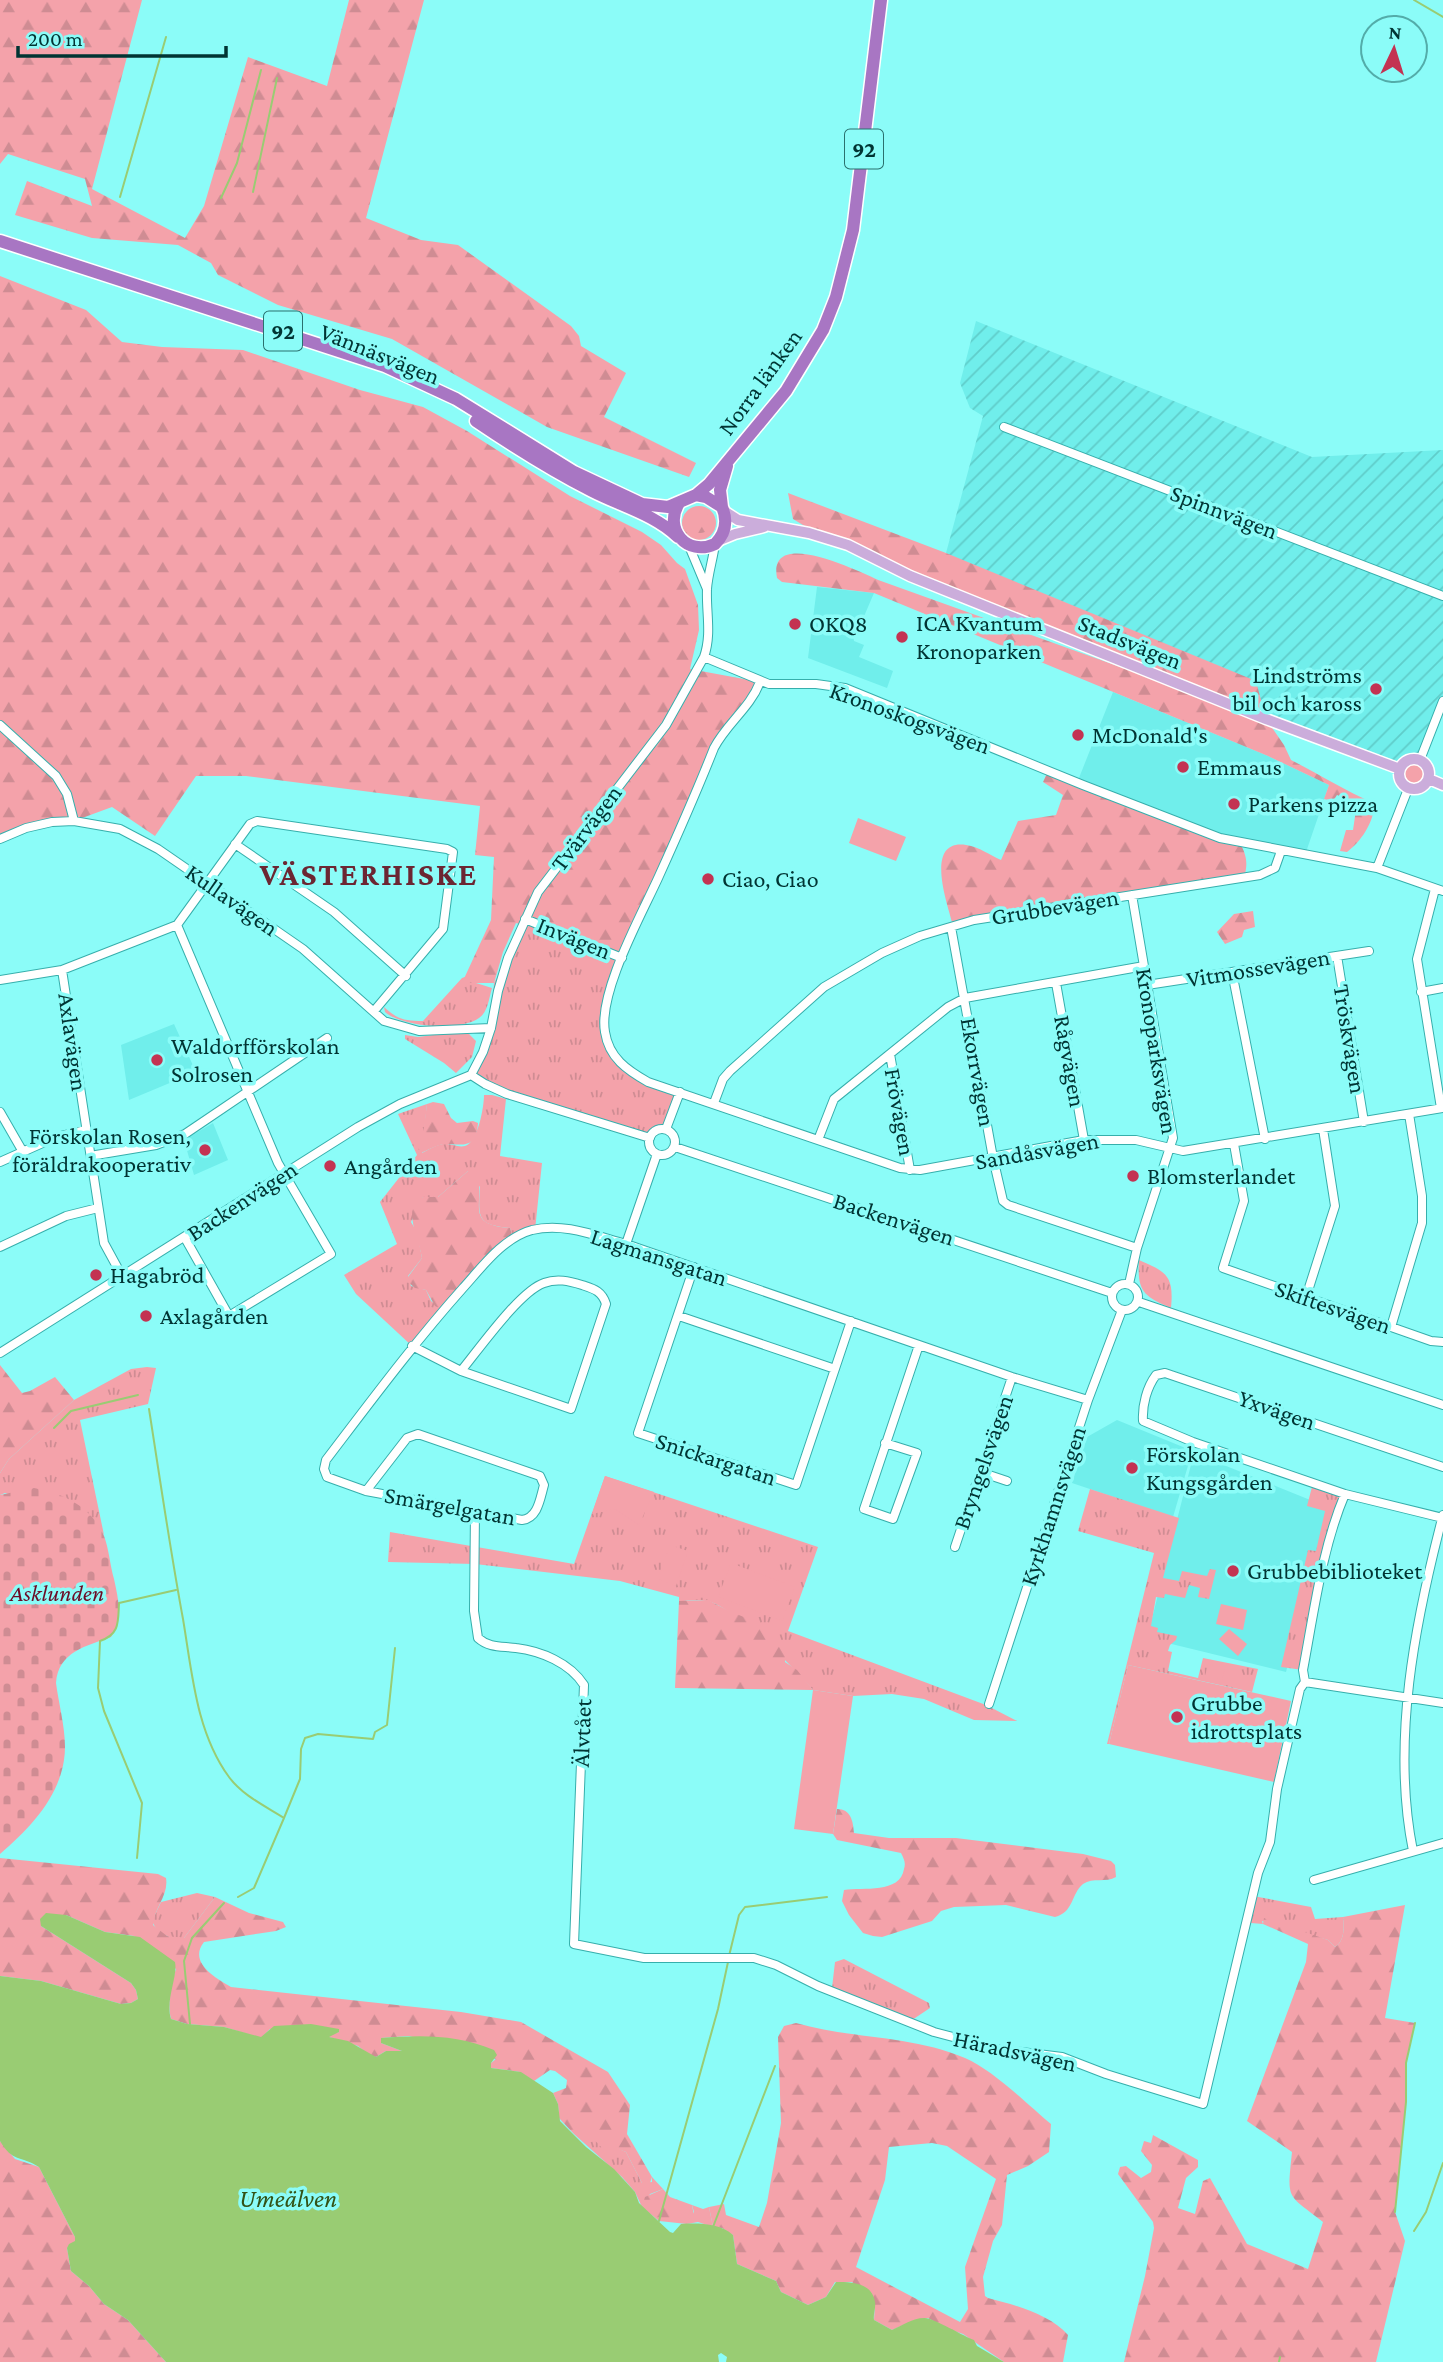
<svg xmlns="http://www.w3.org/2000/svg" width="1443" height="2362" font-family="'Crimson Pro',serif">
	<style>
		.built { fill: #70eeeb }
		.industrial { fill: url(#industrial-furrows) }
		.grass { fill: url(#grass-tufts) }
		.forest { fill: url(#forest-firs); fill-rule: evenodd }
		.cemetery { fill: url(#cemetery-stones) }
		.green { fill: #f4a2aa }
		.water { fill: #99cc73 }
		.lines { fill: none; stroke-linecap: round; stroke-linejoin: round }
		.stream { stroke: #99cc73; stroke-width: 2 }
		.minor-casing { stroke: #36afac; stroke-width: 10 }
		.major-casing { stroke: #fff; stroke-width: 13 }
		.highway-casing { stroke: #fff; stroke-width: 15 }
		.minor { stroke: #fff; stroke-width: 8 }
		.major { stroke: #cbaddb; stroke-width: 10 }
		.highway { stroke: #a876c3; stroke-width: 12 }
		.poi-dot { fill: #c33352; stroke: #8bfcf8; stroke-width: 2.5 }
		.labels { text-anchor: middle; stroke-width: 7; stroke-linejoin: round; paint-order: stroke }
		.shield { fill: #8bfcf8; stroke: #2a706e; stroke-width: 2 }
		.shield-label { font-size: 23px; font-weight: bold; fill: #003433 }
		.street-label { font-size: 24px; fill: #003433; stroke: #8bfcf8 }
		.poi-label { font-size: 24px; fill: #003433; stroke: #8bfcf8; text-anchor: start }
		.park-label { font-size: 24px; font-style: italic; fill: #6c0c26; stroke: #8bfcf8 }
		.water-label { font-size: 26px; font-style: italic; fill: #325215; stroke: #8bfcf8 }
		.district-label { font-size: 32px; font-weight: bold; letter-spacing: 2px; fill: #6c2632; stroke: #8bfcf8 }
	</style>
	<defs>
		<pattern id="industrial-furrows" width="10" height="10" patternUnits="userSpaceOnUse" patternTransform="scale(1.75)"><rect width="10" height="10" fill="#70eeeb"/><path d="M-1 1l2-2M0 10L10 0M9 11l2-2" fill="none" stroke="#5fcdca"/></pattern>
		<pattern id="grass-tufts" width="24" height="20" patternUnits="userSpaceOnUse" patternTransform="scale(1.75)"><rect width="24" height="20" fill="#f4a2aa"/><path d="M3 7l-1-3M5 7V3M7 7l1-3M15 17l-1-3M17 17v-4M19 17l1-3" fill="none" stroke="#cf8c93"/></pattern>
		<pattern id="forest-firs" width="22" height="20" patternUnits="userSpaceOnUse" patternTransform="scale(1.75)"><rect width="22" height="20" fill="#f4a2aa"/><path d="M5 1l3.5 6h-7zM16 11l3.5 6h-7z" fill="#cf8c93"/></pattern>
		<pattern id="cemetery-stones" width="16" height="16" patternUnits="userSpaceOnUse" patternTransform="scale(1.75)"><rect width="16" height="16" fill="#f4a2aa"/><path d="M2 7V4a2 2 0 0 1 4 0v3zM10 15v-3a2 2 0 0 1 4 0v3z" fill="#cf8c93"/></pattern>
	</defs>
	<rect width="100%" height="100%" fill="#8bfcf8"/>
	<path class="built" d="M817 587 874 593 862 621 851 624 854 641 864 645 859 657 893 671 887 688 808 658Z
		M1113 692 1268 756 1329 785 1305 855 1240 843 1077 783Z
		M174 1024 196 1072 129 1100 121 1045Z
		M213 1123 228 1160 194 1175 184 1140Z
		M1117 1420 1183 1447 1192 1452 1173 1517 1072 1483 1087 1437Z
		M1194 1453 1330 1508 1286 1672 1147 1638Z"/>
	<path class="industrial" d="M976 321 1312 457 1443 450V701L1420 760H1408L1400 769 1266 719 946 553 983 416 970 408 960 383Z"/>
	<path class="grass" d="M682 523a17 17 0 1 1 34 0a17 17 0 1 1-34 0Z
		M1402 775a12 12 0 1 1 24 0a12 12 0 1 1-24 0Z
		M525 919 622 958 607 998 604 1031 627 1069 680 1092 666 1129 655 1131 650 1138 507 1094 471 1075 491 1028 494 983 508 958Z
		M473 974 476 983 492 988C489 998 488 1012 479 1018 460 1032 402 1027 385 1012L384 1007C397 1019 404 1021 423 1021L462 978Z
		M456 1032 469 1034 476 1041 472 1057 456 1073 444 1063 405 1039V1035L418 1037Z
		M484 1095H492L506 1099 500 1156 542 1163 535 1230 513 1239 510 1228C477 1225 478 1218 480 1187L468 1171 438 1197H423L411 1222 417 1232 422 1258 408 1276 411 1286 426 1290 431 1301 443 1310 412 1346 356 1294 344 1275 397 1244 380 1202 417 1155 398 1114 427 1104 422 1153C428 1150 436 1145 443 1144 450 1143 458 1148 465 1146 478 1142 484 1107 484 1095Z
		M1139 1260C1167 1272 1174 1276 1171 1308 1143 1296 1137 1291 1139 1260Z
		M147 1367 156 1368 148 1404 80 1420 104 1535 93 1519 5 1493 0 1495V1473L9 1459 74 1400 131 1369Z
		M605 1476 818 1547 788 1631 986 1705 1017 1721 974 1720 924 1699 892 1694 853 1696 813 1690C794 1667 738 1612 711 1602 702 1598 689 1601 679 1601V1597L620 1581 475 1564 388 1562 390 1532 574 1564Z
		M1313 1483 1345 1494 1339 1508 1303 1670 1281 1667 1308 1550 1316 1551 1325 1511 1307 1506Z
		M1090 1489 1179 1518 1163 1578 1179 1581 1182 1571 1207 1576 1210 1569 1216 1570 1209 1599 1198 1597 1200 1588 1189 1585 1185 1598 1165 1594 1164 1598 1156 1597 1151 1626 1158 1628 1157 1632 1177 1636 1176 1640 1170 1645 1168 1651 1172 1652 1168 1671 1198 1678 1203 1658 1258 1669 1252 1692 1128 1665 1109 1744H1107L1154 1553 1078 1531Z
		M197 1893 215 1897 184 1938C171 1940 157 1934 152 1921L161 1902Z
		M1253 1896 1311 1907 1315 1919 1343 1917C1344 1927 1345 1941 1335 1947L1328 1940 1262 1921 1263 1924 1251 1923 1246 1927Z
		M844 1959 929 2003 930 2008 912 2020 832 1988 835 1962Z
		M582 2133 626 2152 642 2183 652 2182V2177L663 2189 650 2194 642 2207 635 2192 622 2177 574 2134Z
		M692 2205 703 2209 709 2207 713 2227 698 2222 687 2224 694 2212Z"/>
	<path class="forest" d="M0 0H142L92 189 185 238 204 206 248 57 327 86 349 0H424L366 218 421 240 458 245 571 326 579 336 581 346 626 373 604 417 696 463 689 477 547 427 392 339 278 305 218 275 211 263 178 245 92 238 15 215 27 181 92 206 85 179 8 154 0 164Z
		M0 276 86 310 122 342 162 347 243 350 360 390 423 407 467 431 570 496 642 532 661 545 677 563 685 569 698 605 699 630 690 669 760 682 730 723 622 958 516 923 503 952 494 983H462L491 920 494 857 475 855 480 806 246 776H196L155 836 112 807 74 821 52 822 0 839Z
		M788 493 946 553 1256 681 1266 719 1284 745 1291 760C1319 774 1345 791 1374 803 1375 821 1361 842 1347 852L1340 851 1346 830H1353L1357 803 1337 795 1333 801 1324 799 1329 785 1268 756 874 593 782 582 777 578C767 525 862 573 881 581L1240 710 808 528 793 519Z
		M689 522a11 11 0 1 1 22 0a11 11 0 1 1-22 0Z
		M1048 771 1240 843C1247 856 1248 864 1244 878L952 922C947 902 924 839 966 845 980 847 989 855 1001 860L1018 821 1056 815 1063 795 1043 782Z
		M1253 911 1255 927 1244 930 1242 937 1225 944 1217 932 1234 914Z
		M433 1102 444 1104 451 1118 457 1123 473 1121 478 1123C476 1150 463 1144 444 1144 437 1145 428 1150 421 1153L418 1151 423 1134 427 1104Z
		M473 1170 478 1173C484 1207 465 1224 510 1228L513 1239 443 1310 435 1306 426 1290 415 1288 408 1282V1277L422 1258C419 1239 409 1223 413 1206L423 1197H438L468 1171Z
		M0 1365 22 1393 30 1391 55 1377 74 1400 9 1459 0 1473Z
		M708 1600 731 1612 770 1627 785 1644V1662L797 1670 813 1690 675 1688 679 1601Z
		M837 1809C851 1809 853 1821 854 1833L889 1838H956L1083 1854 1111 1861 1115 1865 1116 1877C1106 1883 1093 1877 1083 1884 1071 1894 1074 1912 1055 1917L1006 1905 954 1907 941 1911 932 1921 882 1937 873 1936 863 1933 849 1915 842 1901 844 1890C863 1887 900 1894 904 1869 906 1863 904 1859 901 1853L837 1840 833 1834Z
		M0 1858 158 1874 166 1878C169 1895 154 1908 153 1925L167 1936 184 1938 215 1897 249 1913 283 1922 286 1927 276 1931 204 1942C188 1962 215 1978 231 1987L461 2012 521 2022 608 2072 630 2105 627 2134 652 2177 649 2186 642 2183 626 2152 615 2148 604 2150C594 2139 589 2134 574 2134L559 2118 558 2104 553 2093 566 2088 567 2080 555 2071 550 2070 534 2081 520 2072 491 2068V2063L496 2059 409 2036 381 2038V2043L402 2051H386L376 2057 369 2055 358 2046 329 2037V2035L339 2032 270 2029 261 2038 224 2027 187 2024 171 2019C167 2004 171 1983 176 1969L134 1936 105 1932 66 1915 41 1926 131 1983 136 1990 138 1999 131 2003 121 2004 41 1981 0 1976Z
		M1405 1905 1385 2018 1415 2023 1406 2063V2102L1395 2212 1405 2241 1376 2362H1124L1145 2276 1154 2228 1153 2222 1118 2174 1120 2167 1126 2166 1141 2178 1151 2172 1152 2165 1141 2151 1144 2141 1151 2143 1153 2135 1198 2160V2167L1186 2178 1178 2208 1195 2214 1203 2181 1210 2178 1247 2244 1308 2269 1323 2222C1286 2193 1287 2201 1292 2152L1247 2121 1306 1962 1308 1944 1263 1924 1264 1918 1328 1940 1335 1947C1345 1941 1344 1927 1343 1917Z
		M796 2023C851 2039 911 2035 965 2058 993 2070 1027 2104 1051 2124L1049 2152 1028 2166 1007 2175 1002 2225 993 2241 983 2277 985 2296 988 2298C1015 2305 1049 2314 1068 2335L1063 2362H1004L963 2334 948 2329 928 2318 915 2320 892 2330 874 2320 875 2303 852 2282H835L826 2297 808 2305 781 2292 776 2281 737 2264 733 2235 722 2228 713 2227 709 2207 724 2204 726 2215 759 2227 767 2203 781 2123 778 2037 784 2026ZM932 2143 947 2146 996 2179 965 2267 968 2309 960 2322 856 2267 885 2180 889 2147Z
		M0 2141 15 2159 39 2167 75 2237 76 2241 67 2248 71 2271 89 2286 104 2304 128 2320 166 2362H0Z
		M663 2189 670 2197 692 2205 694 2216 687 2224 659 2221 642 2207 645 2197Z"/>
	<path class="cemetery" d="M34 1488C63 1493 92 1507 104 1536 109 1549 110 1565 114 1579 118 1598 124 1620 111 1637 86 1646 58 1652 56 1683 59 1707 68 1736 64 1760 58 1799 29 1829 0 1854V1495Z"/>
	<path class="green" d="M858 818 906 837 896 861 849 843Z
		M605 1476 654 1492 639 1525 615 1509 592 1514Z
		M670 1545 688 1551 676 1586 658 1579Z
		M731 1563 795 1587 782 1621 718 1597Z
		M1221 1604 1247 1610 1243 1630 1216 1624Z
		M1229 1629 1247 1644 1238 1656 1219 1639Z
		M1208 1664 1225 1668 1222 1680 1205 1676Z
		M1128 1665 1291 1701 1274 1782 1109 1744Z
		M813 1690 853 1696 833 1834 794 1829Z"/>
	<path class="water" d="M46 1913 66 1915 105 1932 140 1937 175 1962C178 1977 165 2000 171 2019L187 2024 224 2027 261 2037 274 2026 311 2024 339 2029V2032L329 2037 348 2041 376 2057 386 2051H402L381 2043V2038C420 2035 457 2034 494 2050L497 2055 491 2063V2068L521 2072 553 2093 558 2104 560 2121 586 2147 614 2169 635 2192 639 2203 670 2232 673 2233 681 2224C698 2223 720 2223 733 2235L737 2264 776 2281 781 2292 808 2305 826 2297 836 2282C850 2282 872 2282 875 2302 876 2308 873 2314 874 2320L892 2330C901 2326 913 2318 924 2318 932 2317 965 2337 974 2340L977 2346 1004 2362H726L727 2357 721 2353 718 2355 719 2362H166L128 2320 104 2304 89 2286 71 2271 67 2248 69 2244 75 2241V2237L39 2167C20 2155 13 2163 0 2141V1976L41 1981 121 2004 131 2003 138 1999 136 1990 131 1983 41 1926 40 1919Z"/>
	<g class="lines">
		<path class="stream" d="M1414 0 1443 17
			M253 192 277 78
			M120 197 166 37
			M221 198 237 163 261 70
			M149 1409C160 1479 170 1549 183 1619 192 1672 196 1732 229 1777 242 1795 265 1806 284 1818
			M54 1428 71 1411 138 1395
			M137 1858 142 1803 104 1711 98 1688 100 1641C120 1634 118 1622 119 1603L176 1590
			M238 1897 254 1888 284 1818 300 1779 301 1749 305 1738 318 1734 373 1739 375 1732 387 1725 395 1648
			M729 1956 739 1915 745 1907 827 1897
			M190 2024 184 1961 192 1938 224 1903
			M1395 2212 1406 2102V2063L1415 2023
			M659 2221 718 2009 728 1962
			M713 2227 775 2066
			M1414 2231 1426 2212 1443 2163
			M1279 2362 1280 2357"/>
		<defs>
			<path id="minor" d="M1004 427 1443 596
				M689 546 707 589
				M704 657 769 684H816L845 688 1083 785 1220 838 1377 868 1443 891
				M760 682C750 708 727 723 714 748 697 791 678 834 659 876 642 914 598 992 605 1032 609 1058 627 1070 648 1082L900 1168 920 1170 1084 1140H1136L1183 1151 1443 1108
				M0 725 56 776 67 794 74 821
				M1420 760 1443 701
				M0 839 26 828 52 822 74 821 120 829 158 849 303 949 384 1021 419 1031 491 1028
				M235 844 334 912 406 976
				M1377 868 1408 789
				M1435 889 1417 959 1441 1108
				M525 919 622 958
				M177 925 278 1163 331 1254 229 1316 185 1238
				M951 927 993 1158 1003 1201 1008 1205 1137 1248
				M1337 956 1364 1122
				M62 970 104 1243 122 1276
				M1232 972 1265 1139
				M0 980 62 970 177 925 250 824 257 821 447 849 453 852 443 929 374 1011
				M1056 983 1084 1140
				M1147 985 1369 951
				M1421 992 1443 988
				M890 1054 910 1170
				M471 1075 483 1052 491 1028 498 991 508 958 538 892 666 725 704 657C712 634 706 613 707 589 708 574 713 559 715 544
				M471 1075 485 1084 507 1094 650 1138
				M714 1103 723 1079 730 1071 824 987 882 953 920 936 974 920 1260 875 1275 868 1281 851
				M0 1112 23 1152
				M649 1142a13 13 0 1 1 26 0a13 13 0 1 1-26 0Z
				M666 1129 680 1092
				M818 1140 834 1099 948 1007 965 998 1144 966
				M1234 1144 1244 1201 1223 1268 1431 1341 1443 1342
				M675 1147 1112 1293
				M90 1156 156 1145 185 1134 327 1038
				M0 1162 56 1137 86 1130
				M626 1244 657 1154
				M0 1247 66 1216 98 1208
				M694 1267 638 1433 796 1485 851 1321
				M1112 1297a13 13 0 1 1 26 0a13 13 0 1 1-26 0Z
				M1129 1284 1137 1248 1173 1138 1132 895
				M1306 1297 1335 1206 1323 1129
				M1139 1302 1443 1405
				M679 1316 835 1369
				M1391 1327 1422 1223V1196L1409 1114
				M412 1346 461 1371C479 1349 520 1291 544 1283 557 1278 569 1281 582 1285 594 1289 602 1291 606 1304L571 1409 461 1371
				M0 1353 358 1127 400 1104 471 1075
				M885 1443 917 1453 893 1519 864 1509 919 1345
				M1443 1467 1165 1373 1156 1375C1147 1387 1142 1405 1143 1421L1193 1442 1345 1494 1443 1518
				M980 1472 1007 1481
				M366 1491 407 1438 418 1434 540 1476 544 1485C540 1499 538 1518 522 1520L366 1491 327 1477 324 1469 326 1460C371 1401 414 1343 463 1288 482 1267 503 1238 532 1230 564 1222 596 1236 626 1244L1012 1377 1088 1400
				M475 1511 474 1611 478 1638C489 1648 502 1646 516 1648 541 1651 570 1663 584 1685L574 1944 644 1958H754L776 1965 818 1986 934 2032 998 2049 1062 2057 1106 2074 1203 2104 1258 1873 1270 1842 1277 1789 1300 1689 1305 1682 1303 1670C1314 1612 1322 1548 1345 1494
				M955 1547 1012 1377
				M1305 1682 1443 1703
				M989 1704 1088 1400 1122 1310
				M1413 1851C1391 1742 1415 1622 1443 1515
				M1314 1880 1443 1843"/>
			<path id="major" d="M724 511 738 520 809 533 848 545 910 576 1266 719 1400 769
				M718 541 735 534 764 527
				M1399 774a15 15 0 1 1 30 0a15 15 0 1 1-30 0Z
				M1429 779 1443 785"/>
			<path id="highway" d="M0 241 385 366 456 399 574 472 642 504 668 507 696 495 706 497 722 507C728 521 726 533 715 544 687 557 663 529 679 503
				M476 421C513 446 551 470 592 491 621 506 654 514 678 537
				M696 495 709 484 786 391 823 330 836 297 853 230 881 0
				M722 507 720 490 727 466"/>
		</defs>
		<use href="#minor" class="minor-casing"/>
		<use href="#major" class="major-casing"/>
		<use href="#highway" class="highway-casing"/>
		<use href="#minor" class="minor"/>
		<use href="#major" class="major"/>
		<use href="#highway" class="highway"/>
	</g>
	<g class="poi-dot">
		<circle cx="795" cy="624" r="7"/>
		<circle cx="902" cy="637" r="7"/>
		<circle cx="1376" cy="689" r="7"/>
		<circle cx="1078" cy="735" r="7"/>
		<circle cx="1183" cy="767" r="7"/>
		<circle cx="1234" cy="804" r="7"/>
		<circle cx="708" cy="879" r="7"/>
		<circle cx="157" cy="1060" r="7"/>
		<circle cx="205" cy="1150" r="7"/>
		<circle cx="330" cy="1166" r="7"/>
		<circle cx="1133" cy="1176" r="7"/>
		<circle cx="96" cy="1275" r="7"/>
		<circle cx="146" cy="1316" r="7"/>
		<circle cx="1132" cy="1468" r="7"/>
		<circle cx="1233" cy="1571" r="7"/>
		<circle cx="1177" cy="1717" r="7"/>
	</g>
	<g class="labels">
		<g class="shield">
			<rect x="845" y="129.5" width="38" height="39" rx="5"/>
			<rect x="264" y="311.5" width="38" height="39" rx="5"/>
		</g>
		<g class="shield-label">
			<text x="864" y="157">92</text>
			<text x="283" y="339">92</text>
		</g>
		<g class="street-label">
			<text transform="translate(380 354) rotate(22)" y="8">Vännäsvägen</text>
			<text transform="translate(760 382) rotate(-54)" y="8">Norra länken</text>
			<text transform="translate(1224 512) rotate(21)" y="8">Spinnvägen</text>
			<text transform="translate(1130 642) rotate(22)" y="8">Stadsvägen</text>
			<text transform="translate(910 718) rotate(20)" y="8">Kronoskogsvägen</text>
			<text transform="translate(586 828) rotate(-53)" y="8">Tvärvägen</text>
			<text transform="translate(232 900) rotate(35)" y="8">Kullavägen</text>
			<text transform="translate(1055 907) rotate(-9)" y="8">Grubbevägen</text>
			<text transform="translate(574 938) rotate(22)" y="8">Invägen</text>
			<text transform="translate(1258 968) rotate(-9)" y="8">Vitmossevägen</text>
			<text transform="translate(1350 1039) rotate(81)" y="8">Tröskvägen</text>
			<text transform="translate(73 1042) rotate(82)" y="8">Axlavägen</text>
			<text transform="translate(1157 1051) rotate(81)" y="8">Kronoparksvägen</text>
			<text transform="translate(1070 1061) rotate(80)" y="8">Rågvägen</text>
			<text transform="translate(978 1072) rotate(80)" y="8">Ekorrvägen</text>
			<text transform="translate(900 1112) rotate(80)" y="8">Frövägen</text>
			<text transform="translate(1037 1151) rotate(-10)" y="8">Sandåsvägen</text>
			<text transform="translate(242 1201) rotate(-33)" y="8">Backenvägen</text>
			<text transform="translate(894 1219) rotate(18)" y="8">Backenvägen</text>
			<text transform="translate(659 1257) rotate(18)" y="8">Lagmansgatan</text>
			<text transform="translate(1333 1307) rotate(19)" y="8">Skiftesvägen</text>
			<text transform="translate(1277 1410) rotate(19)" y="8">Yxvägen</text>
			<text transform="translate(716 1459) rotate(18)" y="8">Snickargatan</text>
			<text transform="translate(983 1462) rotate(-71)" y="8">Bryngelsvägen</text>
			<text transform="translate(450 1506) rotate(10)" y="8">Smärgelgatan</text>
			<text transform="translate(1053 1506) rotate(-72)" y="8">Kyrkhamnsvägen</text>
			<text transform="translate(582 1733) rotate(-88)" y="8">Älvtået</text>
			<text transform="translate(1015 2051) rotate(12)" y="8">Häradsvägen</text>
		</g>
		<g class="poi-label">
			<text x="916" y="631">ICA Kvantum<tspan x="916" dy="28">Kronoparken</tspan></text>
			<text x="809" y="632">OKQ8</text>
			<text x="1362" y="683" text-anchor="end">Lindströms<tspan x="1362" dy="28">bil och kaross</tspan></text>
			<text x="1092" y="743">McDonald's</text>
			<text x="1197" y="775">Emmaus</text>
			<text x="1248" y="812">Parkens pizza</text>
			<text x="722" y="887">Ciao, Ciao</text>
			<text x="171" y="1054">Waldorfförskolan<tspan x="171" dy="28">Solrosen</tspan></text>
			<text x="191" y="1144" text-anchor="end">Förskolan Rosen,<tspan x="191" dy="28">föräldrakooperativ</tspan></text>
			<text x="344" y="1174">Angården</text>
			<text x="1147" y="1184">Blomsterlandet</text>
			<text x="110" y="1283">Hagabröd</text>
			<text x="160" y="1324">Axlagården</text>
			<text x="1146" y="1462">Förskolan<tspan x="1146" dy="28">Kungsgården</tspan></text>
			<text x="1247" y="1579">Grubbebiblioteket</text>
			<text x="1191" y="1711">Grubbe<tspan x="1191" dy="28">idrottsplats</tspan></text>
		</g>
		<g class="park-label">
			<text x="57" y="1601">Asklunden</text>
		</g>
		<g class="water-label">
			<text x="288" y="2207">Umeälven</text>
		</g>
		<g class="district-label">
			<text x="369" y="885">VÄSTERHISKE</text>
		</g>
	</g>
	<g transform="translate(1394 49) rotate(4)"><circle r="33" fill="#8bfcf8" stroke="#53aca9" stroke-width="2"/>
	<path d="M0-5L12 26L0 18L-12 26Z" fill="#c33352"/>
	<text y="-10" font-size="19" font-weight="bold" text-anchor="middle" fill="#003433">N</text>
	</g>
	<path d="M18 46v10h208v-10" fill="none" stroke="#003433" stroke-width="3.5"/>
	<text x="28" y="46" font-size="21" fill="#003433" stroke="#8bfcf8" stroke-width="5" paint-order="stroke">200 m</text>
</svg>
